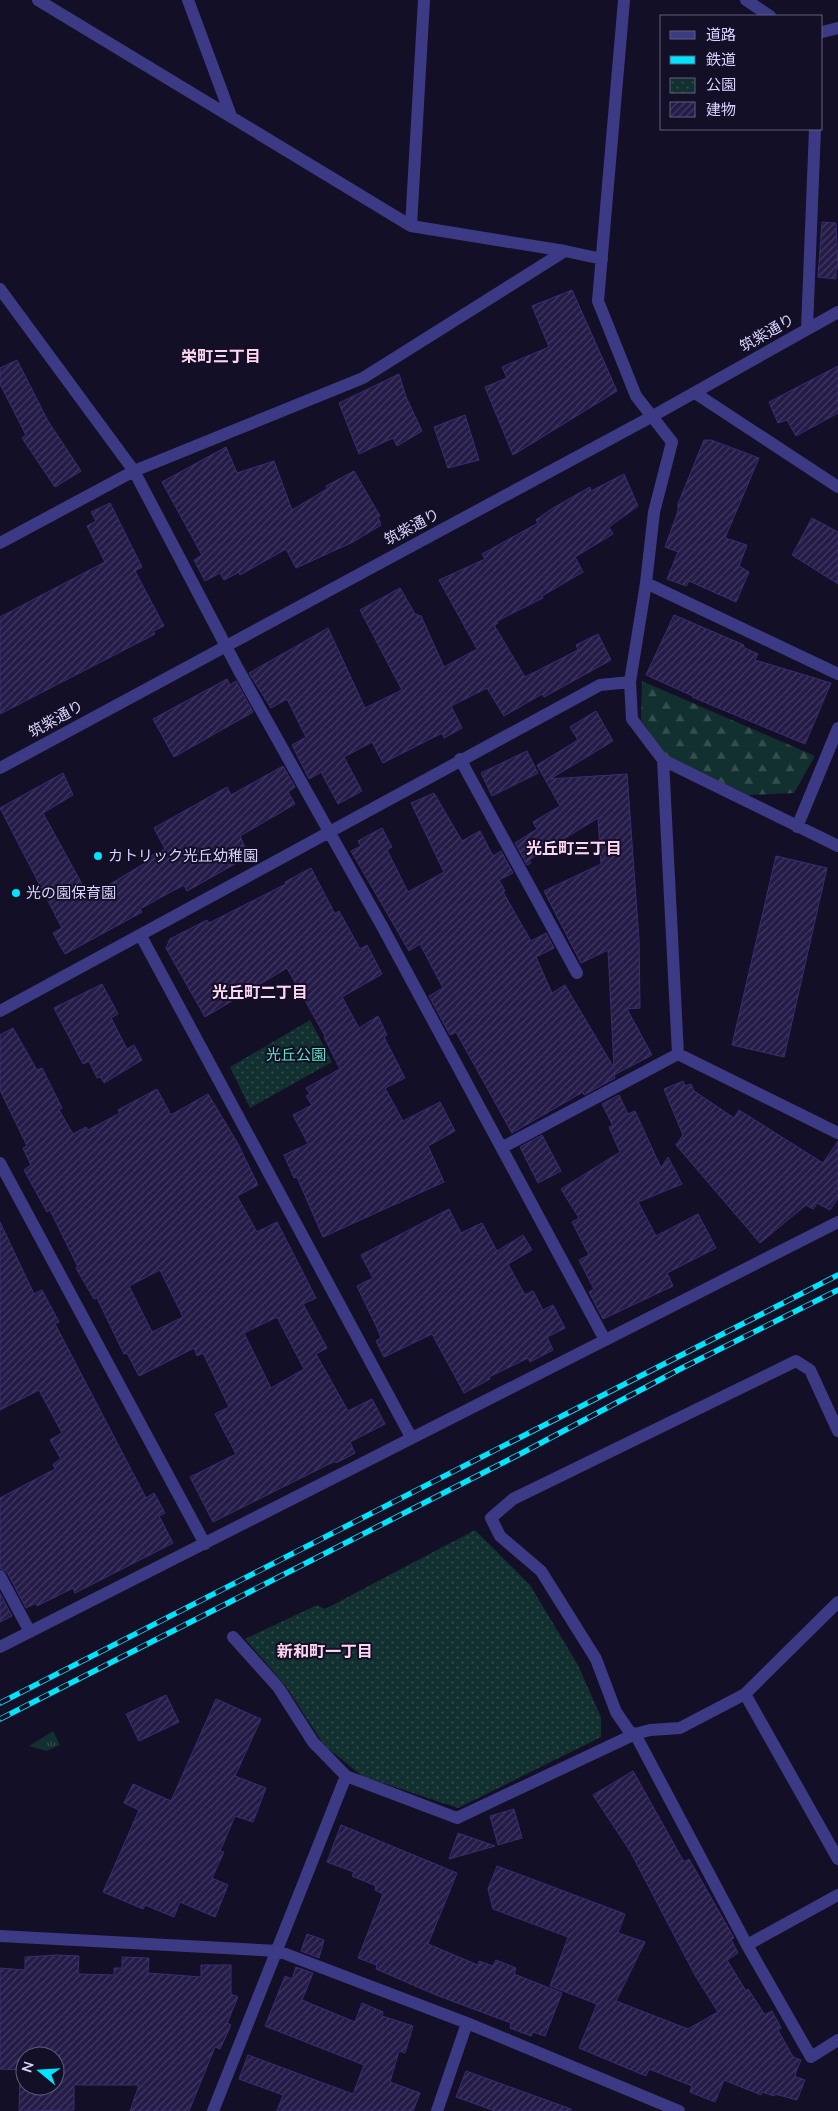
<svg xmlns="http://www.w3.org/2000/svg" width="838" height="2111" font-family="Mulish,'Noto Sans JP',sans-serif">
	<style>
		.grass { fill: url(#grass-tufts) }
		.forest { fill: url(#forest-firs) }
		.park { fill: url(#park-dots) }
		.building { fill: url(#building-hatch); stroke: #3b2d73; fill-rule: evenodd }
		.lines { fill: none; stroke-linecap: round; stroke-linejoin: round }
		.minor { stroke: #3d3a85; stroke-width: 12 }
		.tertiary { stroke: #3d3a85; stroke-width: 12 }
		.rail-casing { stroke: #00e5ff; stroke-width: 5.5 }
		.rail { stroke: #130f26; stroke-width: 4; stroke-dasharray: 11; stroke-linecap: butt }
		.poi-dot { fill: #00e5ff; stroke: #130f26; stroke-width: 2 }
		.labels { text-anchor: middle; stroke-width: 4; stroke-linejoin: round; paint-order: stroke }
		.street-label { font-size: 15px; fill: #d9d4ff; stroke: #130f26 }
		.poi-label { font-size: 15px; fill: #d9d4ff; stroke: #130f26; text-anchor: start }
		.park-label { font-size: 15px; fill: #5fe0c0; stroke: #130f26 }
		.neighbourhood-label { font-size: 16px; font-weight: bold; fill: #ffd6f0; stroke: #130f26 }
	</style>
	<defs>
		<pattern id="grass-tufts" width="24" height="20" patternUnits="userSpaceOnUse" patternTransform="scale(1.25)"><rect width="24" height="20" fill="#12302f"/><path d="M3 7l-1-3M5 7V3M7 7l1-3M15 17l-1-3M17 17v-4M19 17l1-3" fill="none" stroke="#344d4e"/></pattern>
		<pattern id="forest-firs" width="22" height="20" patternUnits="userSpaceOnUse" patternTransform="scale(1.25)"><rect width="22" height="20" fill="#12302f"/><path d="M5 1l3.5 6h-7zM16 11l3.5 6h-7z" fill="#344d4e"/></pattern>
		<pattern id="park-dots" width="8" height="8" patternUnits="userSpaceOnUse" patternTransform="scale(1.25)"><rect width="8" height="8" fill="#12302f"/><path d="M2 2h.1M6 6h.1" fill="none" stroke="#344d4e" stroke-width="1.8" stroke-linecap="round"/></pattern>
		<pattern id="building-hatch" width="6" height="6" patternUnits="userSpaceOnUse" patternTransform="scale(1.25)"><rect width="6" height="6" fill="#241b47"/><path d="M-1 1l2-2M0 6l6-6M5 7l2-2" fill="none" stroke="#433b63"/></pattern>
	</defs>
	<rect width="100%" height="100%" fill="#130f26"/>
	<path class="grass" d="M53 1731 60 1745 47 1751 29 1746Z"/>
	<path class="forest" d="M642 681 815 756 794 793 748 795 666 756 641 720Z"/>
	<path class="park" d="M310 1020 332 1062 250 1108 230 1067Z
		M475 1530 530 1585 578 1665 601 1717V1737L458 1808 362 1776 324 1745 285 1685 245 1639 317 1605 325 1609Z"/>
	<path class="building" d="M822 222 836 223 838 269H836V279L818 277Z
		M572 290 617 391 513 455 485 387 507 378 502 367 549 347 532 306Z
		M17 360 48 421 81 471 55 487 22 438 26 435 0 384V368Z
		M838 366V413L796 436 787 420 778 423 769 402Z
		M399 374 406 397 422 431 397 446 393 438 359 454 339 403Z
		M465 415 479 460 448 468 434 427Z
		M704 440H711L759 458 725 538 747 545 739 566 749 572 736 602 689 581 686 586 667 579 678 552 665 547 678 511V504Z
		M226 447 237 473 274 461 292 510 327 489 326 486 354 471 380 516 378 517 381 525 353 542 296 568 286 549 240 575 239 572 224 580 220 573 205 581 194 560 202 555 162 482Z
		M624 474 638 506 609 527 613 534 575 557 583 572 542 596 543 598 497 621 498 623 494 625 525 677 578 650 576 645 598 634 611 660 544 697 542 694 504 716 487 688 451 706 462 728 444 738 442 733 383 763 372 742 344 757 362 791 338 804 321 772 309 779 292 745 306 737 287 699 271 708 249 673 328 628 365 708 402 690 360 610 400 588 415 614 421 616 444 667 477 649 439 580 485 559 482 554 538 523 536 520 553 508 590 487 591 491Z
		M110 503 142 567 135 571 164 626 153 631 155 634 0 714V617L105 562 87 526 96 521 91 512Z
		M812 518 838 532V584L792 555Z
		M674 615 744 645 743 647 758 654 755 660 831 683 805 744 692 697 693 696 646 675Z
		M227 679 230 685 236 681 253 712 174 757 153 719Z
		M596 711 613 741 550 779 627 774 639 940 640 1008 627 1009 652 1055 614 1075 615 1078 584 1095 583 1092 512 1133 456 1032 450 1035 429 996 443 988 420 944 409 951 351 851 361 846 358 841 382 828 392 847 387 850 408 892 444 872 411 803 434 793 462 841 480 831 493 856 501 851 513 873 499 880 505 891 503 892 531 941 546 933 554 948 536 957 552 993 565 985 614 1068 608 950 581 963 544 891 601 864 598 818 529 860 531 863 527 865 515 843 537 829 533 822 560 806 537 765 578 740 570 727Z
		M527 751 538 773 492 796 481 773Z
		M283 766 295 787 288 792 295 804 240 836 249 856 187 891 184 885 165 895 140 909 142 912 65 954 53 933 62 928 0 808 63 773 73 795 43 813 89 897 150 860 149 857 165 849 154 828 227 787 231 795Z
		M776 856 827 868 784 1057 732 1045Z
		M311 868 335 914 339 911 360 949 367 945 382 974 342 997 359 1028 378 1016 387 1035 384 1037 405 1078 385 1088 403 1121 440 1102 455 1131 428 1146 444 1182 323 1237 297 1177 294 1178 284 1155 308 1144 293 1115 312 1105 306 1096 310 1094 306 1088 340 1069 324 1037 325 1036 287 968 205 1017 166 948 170 939 207 920 209 923 286 884 285 882Z
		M102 984 118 1014 111 1018 127 1049 134 1045 142 1060 104 1083 101 1077 97 1078 89 1061 83 1064 54 1008Z
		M13 1028 37 1070 42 1068 62 1108 59 1110 73 1134 86 1127 88 1130 120 1113 118 1110 157 1089 171 1115 208 1094 237 1142 258 1185 237 1196 257 1232 277 1222 316 1298 303 1304 327 1348 316 1354 348 1411 372 1399 385 1424 350 1442 355 1453 336 1463 335 1461 213 1522 190 1477 236 1454 215 1414 229 1407 203 1353 197 1356 194 1348 139 1376 127 1353 124 1354 97 1298 94 1299 76 1268 78 1267 50 1210 47 1212 24 1170 31 1165 23 1148 27 1146 0 1090V1035ZM160 1270 183 1317 152 1332 129 1286ZM277 1317 304 1369 271 1388 244 1333Z
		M683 1081 685 1086 691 1084 694 1091 734 1118 739 1110 823 1163 838 1141V1198L830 1210 817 1203 813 1209 806 1205 760 1243 676 1145 683 1135 664 1089Z
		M619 1095 628 1114 635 1111 661 1168 668 1157 682 1184 638 1202 656 1236 698 1214 716 1248 667 1273 673 1286 603 1319 589 1292 594 1289 579 1260 589 1255 572 1222 579 1218 561 1189 620 1152 609 1127 613 1126 602 1104Z
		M542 1135 561 1171 538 1183 520 1147Z
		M449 1209 461 1233 482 1223 497 1251 523 1235 532 1250 508 1264 525 1295 533 1291 543 1310 553 1305 565 1328 547 1337 553 1350 530 1362 528 1358 489 1377 490 1379 464 1393 432 1334 384 1357 376 1341 381 1338 378 1330 357 1286 373 1278 361 1255Z
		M0 1222 34 1294 42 1290 59 1322 55 1324 146 1498 154 1493 165 1513 159 1516 173 1543 75 1593 73 1588 37 1606 36 1603 26 1608 7 1572 0 1568V1498L55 1469 53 1464 61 1459 50 1440 62 1433 39 1390 0 1410Z
		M0 1593 12 1616 0 1622Z
		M166 1695 179 1722 139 1741 126 1714Z
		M216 1699 261 1719 235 1776 266 1788 253 1822 235 1816 220 1851 224 1852 212 1878 228 1885 215 1917 180 1902 174 1917 145 1905 143 1909 103 1892 139 1810 124 1803 133 1784 171 1801Z
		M633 1771 684 1862 689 1859 734 1938 731 1939 738 1953 727 1960 746 1991 748 1989 765 2015 772 2011 781 2028 778 2030 793 2057 801 2060 795 2074 796 2077 805 2080 797 2100 775 2094 774 2096 762 2092 761 2095 724 2080 715 2102 690 2092 692 2086 649 2069 646 2076 579 2048 597 2004 550 1986 568 1937 493 1909 488 1889 497 1866 625 1914 618 1933 645 1942 616 2001 688 2029 718 2012 696 1977 630 1851 593 1795Z
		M514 1809 522 1838 498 1845 490 1816Z
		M341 1825 457 1873 428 1944 478 1965 479 1961 493 1966 496 1960 516 1968 514 1974 562 1993 545 2036 533 2032 531 2036 510 2028 511 2023 436 1995 376 1969 377 1965 358 1958 383 1894 375 1890 376 1886 352 1876 354 1872 327 1862Z
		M458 1833 495 1846 449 1859Z
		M307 1934 324 1940 319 1958 301 1951Z
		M57 1955 79 1956 78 1974 114 1975V1968H122V1957L149 1958 148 1973 201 1977V1965H231V1994L238 1997 227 2023 231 2025 220 2049 215 2047 189 2111H130L139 2085H74V2110L19 2111 20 2070 0 2069V1968L25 1970V1957ZM25 2056H55V2086H25Z
		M296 1967 313 1973 302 2000 355 2022 362 2003 383 2012 382 2016 413 2026 405 2053 399 2051 390 2082 420 2093 413 2111H277L283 2095 239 2079 248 2055 353 2094 364 2065 265 2026 285 1976 292 1979Z
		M466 2071 571 2109V2111H495L456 2097Z"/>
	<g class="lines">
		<path class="minor" d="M38 0 411 226 565 251
			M188 0 231 116
			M624 0 598 301 636 396 672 442 654 512 646 583 630 682 632 719 663 760 838 846
			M746 0 770 16
			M822 32 838 28
			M411 226 424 0
			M0 289 134 471 238 669 382 926 605 1340
			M807 328 815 129
			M695 393 838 487
			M0 543 134 471 363 378 565 251 602 259
			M646 583 838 674
			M460 759 577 973
			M663 760 678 1054 838 1133
			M797 827 838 728
			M141 936 411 1437
			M0 1011 600 685 630 682
			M503 1147 678 1054
			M0 1163 205 1544
			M0 1576 30 1632
			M233 1637 278 1687 313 1742 346 1776 457 1818 635 1734 650 1730 680 1728 745 1694 838 1602
			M0 1647 838 1222
			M745 1694 838 1859
			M838 1895 747 1945 811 2057 838 2040
			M0 1936 278 1951 467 2023 679 2111
			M747 1945 635 1734 629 1731 616 1712 596 1659 541 1571 500 1536 491 1518 513 1499 796 1361 810 1370 838 1431
			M213 2111 346 1776
			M437 2111 467 2023"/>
		<path class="tertiary" d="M0 768 651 417 838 312"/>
		<defs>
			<path id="rail" d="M0 1703 838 1275
				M0 1719 522 1453 682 1368 838 1290"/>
		</defs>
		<use href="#rail" class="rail-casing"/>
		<use href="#rail" class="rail"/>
	</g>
	<g class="poi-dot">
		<circle cx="98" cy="856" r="5"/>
		<circle cx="16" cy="893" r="5"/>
	</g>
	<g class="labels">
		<g class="street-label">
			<text transform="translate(767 333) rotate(-30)" y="5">筑紫通り</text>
			<text transform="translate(412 527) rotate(-28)" y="5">筑紫通り</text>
			<text transform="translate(56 719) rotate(-29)" y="5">筑紫通り</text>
		</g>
		<g class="poi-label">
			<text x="108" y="861">カトリック光丘幼稚園</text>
			<text x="26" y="898">光の園保育園</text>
		</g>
		<g class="park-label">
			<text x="296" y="1060">光丘公園</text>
		</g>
		<g class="neighbourhood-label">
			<text x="221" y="362">栄町三丁目</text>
			<text x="574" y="854">光丘町三丁目</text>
			<text x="260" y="998">光丘町二丁目</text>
			<text x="325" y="1657">新和町一丁目</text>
		</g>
	</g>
	<rect x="660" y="15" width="162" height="115" fill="#130f26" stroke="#625e7d"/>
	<rect x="670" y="31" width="25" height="8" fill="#3d3a85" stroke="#625e7d"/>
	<text x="706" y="40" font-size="15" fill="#d9d4ff">道路</text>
	<rect x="670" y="56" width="25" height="8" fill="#00e5ff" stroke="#625e7d"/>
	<text x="706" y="65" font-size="15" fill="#d9d4ff">鉄道</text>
	<rect x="670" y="78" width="25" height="15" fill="url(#park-dots)" stroke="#625e7d"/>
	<text x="706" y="90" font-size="15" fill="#d9d4ff">公園</text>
	<rect x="670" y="102" width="25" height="15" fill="url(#building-hatch)" stroke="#625e7d"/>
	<text x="706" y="115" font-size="15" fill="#d9d4ff">建物</text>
	<g transform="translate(40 2071) rotate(288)"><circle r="24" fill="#130f26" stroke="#625e7d"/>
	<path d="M0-4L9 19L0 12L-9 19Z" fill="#00e5ff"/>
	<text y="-8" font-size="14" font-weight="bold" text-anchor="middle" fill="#d9d4ff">N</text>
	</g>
</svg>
